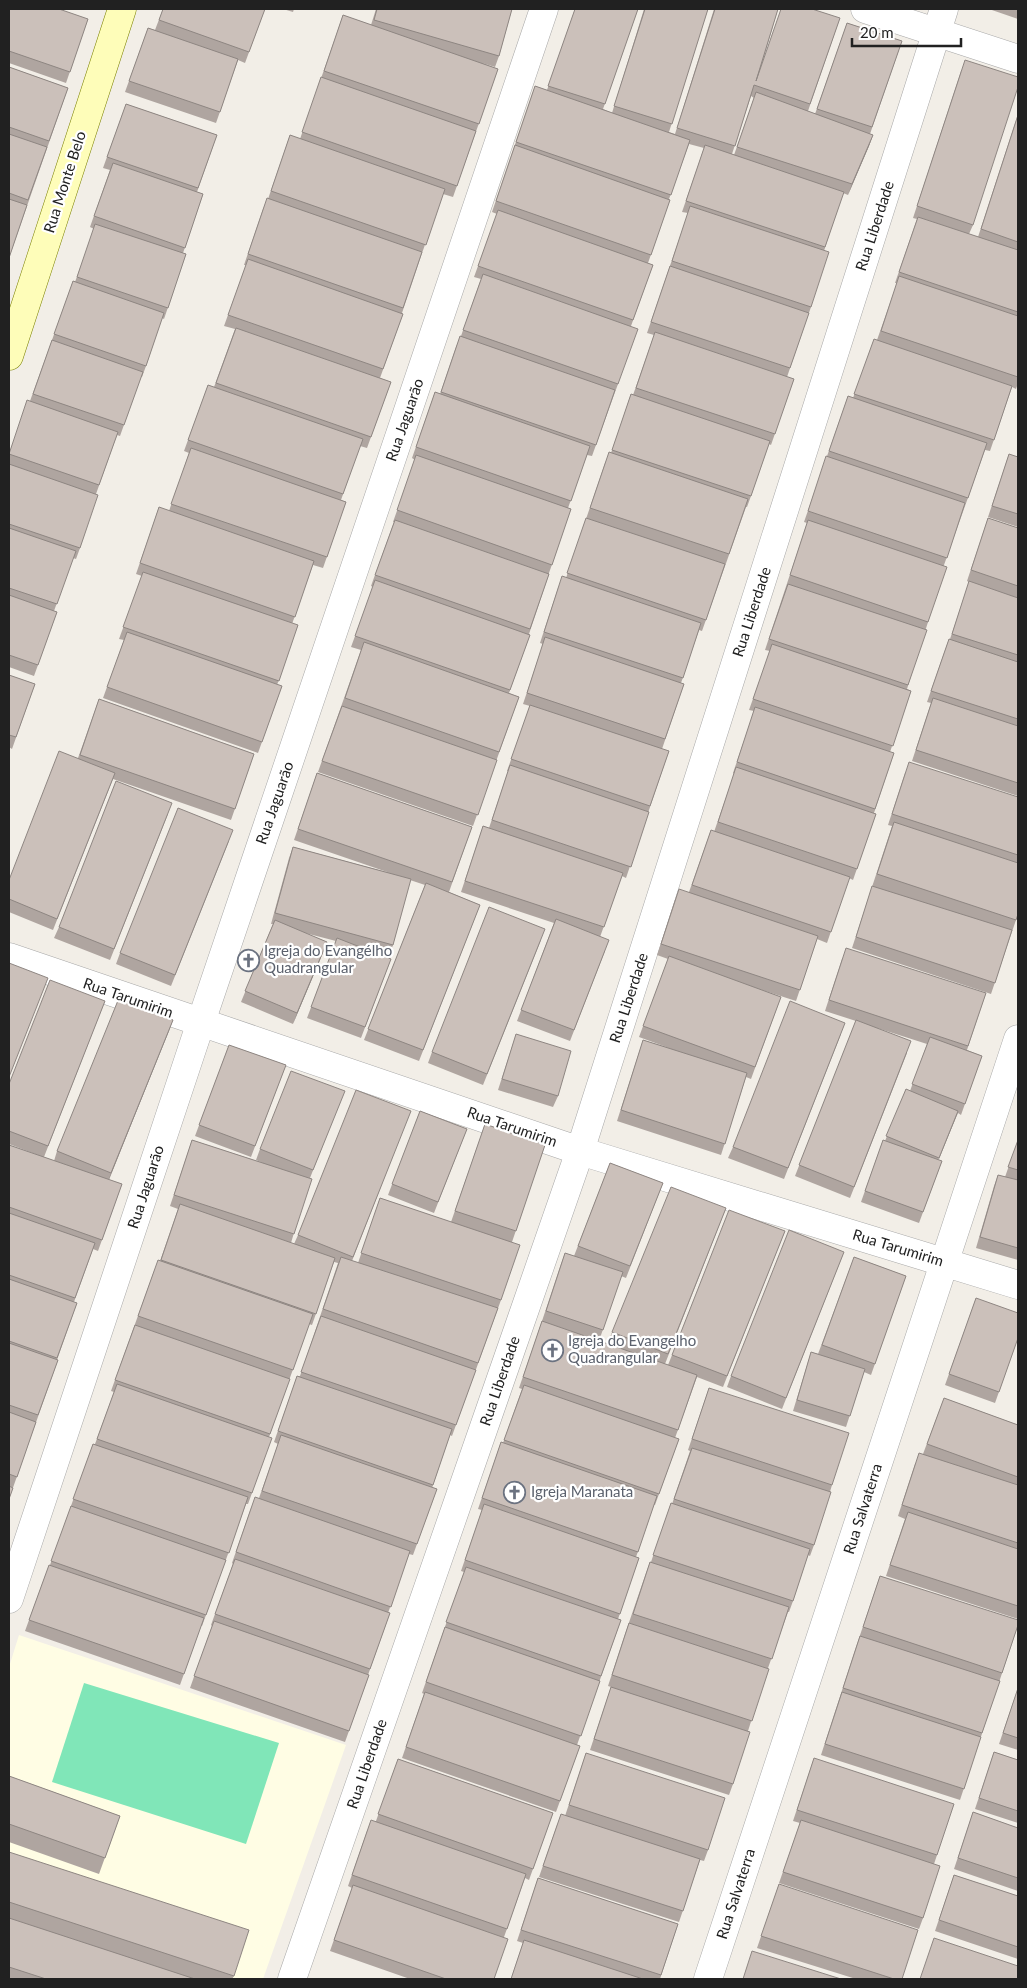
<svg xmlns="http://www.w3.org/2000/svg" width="1027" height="1988" font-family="Lato,sans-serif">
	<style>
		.education { fill: #fffde4 }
		.pitch { fill: #80e6b8 }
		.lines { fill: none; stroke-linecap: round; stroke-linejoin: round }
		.street-casing { stroke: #a8a8a8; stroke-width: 29 }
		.secondary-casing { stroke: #7b8100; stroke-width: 29 }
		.street { stroke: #fff; stroke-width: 28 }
		.secondary { stroke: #fefdb9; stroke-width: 28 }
		.wall { fill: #afa5a0; fill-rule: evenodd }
		.shaded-wall { fill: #8e8682 }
		.building { fill: #cbc0ba; stroke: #8e8682 }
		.labels { text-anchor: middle; stroke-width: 4.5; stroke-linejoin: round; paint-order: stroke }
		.street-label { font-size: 15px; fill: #212121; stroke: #fff }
		.worship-label { font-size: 15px; fill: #5b616d; stroke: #fff; text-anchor: start }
	</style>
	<rect width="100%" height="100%" fill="#f2eee7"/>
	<path class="education" d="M19 1635 346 1745 263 1979H9V1667Z"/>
	<path class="pitch" d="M84 1683 279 1743 246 1844 52 1782Z"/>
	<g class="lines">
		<defs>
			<path id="street" d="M865 9 1018 59
				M9 957 580 1151 1018 1285
				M9 1599 201 1022 544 9
				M292 1979 580 1151 944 9
				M708 1979 1018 1039"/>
			<path id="secondary" d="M9 356 122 9"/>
		</defs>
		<use href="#street" class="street-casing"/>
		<use href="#secondary" class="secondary-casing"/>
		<use href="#street" class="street"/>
		<use href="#secondary" class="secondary"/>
	</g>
	<path class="wall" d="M9 9 88 19 66 83 9 63Z
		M163 9H265L245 63 238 60 216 123 125 92 148 28 155 30Z
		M283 9H294L293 12Z
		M376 9H512L499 56 495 67 482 63 498 69 453 197 443 194 421 256 402 313 403 314 380 378 391 382 367 448 360 446 341 500 346 502 323 568 313 565 292 624 298 625 277 685 282 686 258 753 103 698 124 640 119 639 142 576 136 574 159 507 169 511 189 453 184 451 208 385 214 387 235 329 224 326 246 265H244L263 209 268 199 290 135 300 139 343 15 371 25Z
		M575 9H638L603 109 612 113 644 9H708L669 132 675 134 714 9H778L758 77 840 18 808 111 815 114 847 23 902 41 870 134 873 135 869 146 848 195 843 193 824 251 811 307 787 377 794 379 771 445 769 444 751 496 747 507H746L702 631 699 630 681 683 684 684 662 749 669 751 626 878 622 876 600 937 605 951 570 1041 517 1021 554 923 461 892 483 826 489 828 508 771H507L530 706 523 704 543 644 540 643 558 588 566 578 605 463 611 453 631 394 633 395 654 335 647 333 688 213 682 212 704 148 689 144 669 199 670 200 648 263 653 265 631 326 618 384 614 395 592 456 587 455 568 508 571 509 549 573V574L529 634 530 635 509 693 519 697 473 826 318 772 361 650 351 647 373 587 371 586 394 522H393L415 460 412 458 435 392 440 394 456 347 461 336 481 279 474 277 497 214 492 212 535 86 547 90ZM751 96 754 98 734 155 732 154Z
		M989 9H1018V19Z
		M9 67 68 88 9 258Z
		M961 71 973 225 969 234 978 237 1018 114V383L1016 389 1012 387 990 451 985 450 944 565 928 622 907 689 911 691 890 752 894 753 874 813 876 814 853 880 849 878 827 943 817 939 796 1001 759 989 781 997 751 1079 746 1077 721 1155 617 1121 643 1040 669 1048 639 1037 668 959 657 955 675 900 689 892 711 830 714 832 734 774 733 773 754 711 749 710 770 651 765 650 807 523 804 522 848 396 853 398 874 339 877 340 897 283H895L917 219 913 218Z
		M126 104 217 135 197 192 203 194 183 253 186 254 164 319 162 318 146 366 142 377H141L120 436 117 435 96 494 80 548 76 559 73 558 54 611 57 612 34 676 9 667V453L30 401 52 340 73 281 75 282 94 229 90 227 110 170 103 168Z
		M1018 453V527L988 517 1009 454 1017 457Z
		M988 518 1018 528V796L912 761 931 703 927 702 945 650 949 639H950L969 582 967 581Z
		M9 675 35 684 12 749 9 747Z
		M99 699 254 754 231 820 113 779 53 930 9 912V880L78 758Z
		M317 773 472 827 449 892 480 905 419 1061 364 1040 425 885 410 880 393 945 389 956 365 949 391 959 361 1038 307 1018 336 941 305 933 327 942 293 1024 241 1002 273 924H271L289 858 293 847 390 873 294 840Z
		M905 773 1018 797V914L991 994 852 948 892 826 888 825Z
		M168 814 110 960 54 938 59 927Z
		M229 841 171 986 116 964 120 953Z
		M541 940 483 1085 428 1063 432 1052Z
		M842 959 986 993 967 1050 982 1056 961 1115 958 1113 938 1160 942 1161 919 1223 861 1202 883 1140 885 1141 906 1089 910 1091 927 1044 877 1028 907 1053 850 1198 795 1176 856 1021 825 1011Z
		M105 1001 44 1157 54 1161 57 1151 173 1020 109 1180 122 1184 98 1251 93 1249 74 1302 77 1303 57 1360H58L9 1499V1145L43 1157 9 1144V1084Z
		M516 1034 558 1096 553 1107 498 1090Z
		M841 1034 784 1179 728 1158 733 1147Z
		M229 1045 286 1065 251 1157 195 1136Z
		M340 1102 310 1178 291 1243 294 1244 298 1235 406 1122 352 1261 358 1263 380 1198 451 1222 485 1124 545 1145 512 1242 501 1300 452 1436 450 1435 432 1488 437 1489 413 1555 409 1554 388 1613H390L368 1675H369L345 1742 190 1688 212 1626 211 1625 233 1564 232 1563 251 1508 259 1498 278 1444 274 1442 297 1376H300L338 1263 334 1262 312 1325 309 1324 269 1437 252 1493 248 1504H246L206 1615 202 1626H201L180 1685 25 1631 45 1576 50 1565 93 1444H95L114 1392 111 1391 154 1271 160 1261 178 1209 170 1206 192 1140 263 1163 256 1160 260 1149Z
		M420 1111 467 1129 434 1213 388 1195Z
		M1018 1140V1260L976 1248 994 1186 998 1175 1005 1177Z
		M610 1163 663 1183 626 1278 621 1276 599 1341 625 1350 608 1343 612 1332 726 1208 665 1364 668 1365 672 1355 785 1231 723 1387 697 1377 675 1438 679 1439 655 1505H654L636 1557 639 1558 618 1619 621 1620 577 1745 580 1746 556 1812 402 1758 424 1694 422 1693 464 1572 461 1571 482 1510 478 1509 501 1442 503 1443 522 1389 519 1388 542 1321 561 1264 565 1253 574 1256Z
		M844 1252 782 1409 727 1387 731 1376Z
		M854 1257 906 1276 871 1375 864 1372 846 1427 793 1411 811 1352 818 1354Z
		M976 1298 1018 1338 995 1403 945 1385Z
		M709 1388 832 1485 814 1545 810 1556 808 1555 793 1601 789 1612H788L768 1668 748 1731 733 1784 729 1795 590 1750 611 1687 608 1686 625 1634 646 1573 650 1562H651L671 1503 672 1504 690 1451 688 1450Z
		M944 1398 1018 1425V1619L886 1576 905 1519 898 1516 915 1464 923 1454Z
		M880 1576 1018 1625 960 1800 821 1755 856 1647Z
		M1018 1688V1750L999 1744Z
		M994 1752 1018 1760V1823L975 1809Z
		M586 1753 708 1850 704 1861 700 1860 679 1922 539 1877 557 1825 565 1816Z
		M814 1758 937 1855 934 1864 923 1918 919 1929 779 1883 800 1823 793 1821Z
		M398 1759 553 1813 529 1880 525 1878 504 1937 494 1979H410L330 1951 352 1888 348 1886 367 1831 376 1821Z
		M9 1776 120 1816 99 1874 9 1842Z
		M973 1812 1018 1828V1891L954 1869Z
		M9 1852 234 1976 232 1979H9Z
		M954 1875 1018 1896V1959L935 1931Z
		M538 1878 678 1924 660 1979H511L523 1943 517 1941Z
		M779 1884 902 1979H856L757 1948Z"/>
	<path class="shaded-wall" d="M873 135 869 146 848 195 852 184Z
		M327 942 323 953 293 1024 297 1013Z
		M173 1020 169 1031 107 1184 111 1173Z
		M958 1111 954 1122 935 1169 939 1158Z"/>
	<path class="building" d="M9 9H59L88 19 70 72 9 51Z
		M163 9H265L249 52 159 20Z
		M377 9H512L499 56 374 20Z
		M575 9H638L605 104 548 86Z
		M645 9H708L672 124 614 106Z
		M715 9H778L756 81 781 9H812L840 18 810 104 754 85 735 146 677 128Z
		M343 15 498 69 479 124 324 71Z
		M847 23 902 41 872 127 817 109Z
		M148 28 238 59 220 112 129 81Z
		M965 60 1018 77V87L973 225 917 206Z
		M9 67 68 88 49 141 9 127Z
		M321 77 476 131 457 186 302 132Z
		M535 86 690 140 671 195 516 142Z
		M756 92 873 135 852 184 737 147Z
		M126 104 217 135 198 188 107 157Z
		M1018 115V242L981 229Z
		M9 134 47 147 28 200 9 193Z
		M290 135 445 189 426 245 271 191Z
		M515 145 670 200 651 255 496 201Z
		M705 145 844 192 825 247 686 201Z
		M113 163 203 194 185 248 94 216Z
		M267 198 422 252 403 308 248 254Z
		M9 199 27 205 9 258Z
		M690 206 829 252 811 307 672 261Z
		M498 210 653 265 633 320 478 266Z
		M918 217 1018 250V312L899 272Z
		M95 224 186 254 168 308 77 277Z
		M248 259 403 314 383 369 228 315Z
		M670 266 809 313 790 368 651 322Z
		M483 274 638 329 618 384 463 330Z
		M899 276 1018 316V377L881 331Z
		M73 281 164 313 146 366 54 334Z
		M236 328 391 382 371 437 216 383Z
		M655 332 794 379 775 434 636 388Z
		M460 336 615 390 596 445 441 392Z
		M874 339 1012 386 994 440 854 394Z
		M52 340 143 372 124 425 33 394Z
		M208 385 363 439 343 494 188 440Z
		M435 392 590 446 571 501 416 447Z
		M631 394 770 441 751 496 612 450Z
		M848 396 987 443 968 498 829 451Z
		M27 400 118 432 99 485 9 454Z
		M191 448 346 502 327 557 171 504Z
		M609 452 748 499 729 554 590 508Z
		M1009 454 1018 457V514L992 506Z
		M416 455 571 509 552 565 397 510Z
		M826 456 965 503 947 558 808 511Z
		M9 464 98 495 80 548 9 524Z
		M159 507 314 561 295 617 140 563Z
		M586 518 725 564 706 620 567 573Z
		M988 518 1018 528V586L971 570Z
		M395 520 549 574 530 629 375 575Z
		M808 520 947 567 928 622 790 575Z
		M9 528 76 551 57 604 9 588Z
		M143 572 298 625 279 681 123 627Z
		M562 576 701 623 683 678 544 632Z
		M375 580 530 635 510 690 355 636Z
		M969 581 1018 598V655L952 634Z
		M788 584 927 630 908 685 769 639Z
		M9 595 57 612 38 665 9 655Z
		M127 632 282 686 262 742 107 687Z
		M545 637 684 684 665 739 527 693Z
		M949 639 1018 662V719L931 691Z
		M364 642 519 697 499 752 345 698Z
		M772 644 911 691 893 746 753 699Z
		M9 675 35 684 16 737 9 735Z
		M933 698 1018 726V783L916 750Z
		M99 699 254 754 235 809 80 755Z
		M530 705 669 751 650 806 511 759Z
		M342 706 497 760 478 815 322 761Z
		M755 707 894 753 875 809 737 762Z
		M59 751 115 773 57 919 9 899V880Z
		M909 762 1018 797V855L892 814Z
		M510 765 649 812 631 867 492 820Z
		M736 767 876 814 857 869 718 822Z
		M317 773 472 827 452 882 298 829Z
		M116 781 172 803 114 949 59 927Z
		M178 808 233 830 175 975 120 953Z
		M894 822 1018 863V914L1016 920 877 874Z
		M483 826 623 873 604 927 465 881Z
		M711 830 850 877 831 932 692 885Z
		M293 847 411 879 393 945 275 913Z
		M426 883 480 905 423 1050 368 1029Z
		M872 886 1012 930 995 983 856 937Z
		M679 889 818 936 800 990 661 944Z
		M489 907 545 929 487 1074 432 1052Z
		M556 919 609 940 574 1030 521 1010Z
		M275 920 327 942 297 1013 245 991Z
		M337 938 391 959 365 1027 311 1007Z
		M846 948 986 993 968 1046 829 1000Z
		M669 956 781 997 755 1067 643 1026Z
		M9 963 48 978 9 1077Z
		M50 980 105 1001 48 1146 9 1131V1084Z
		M119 998 173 1020 111 1173 57 1151Z
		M790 1001 845 1023 788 1168 733 1147Z
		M856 1020 911 1041 854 1187 799 1165Z
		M516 1034 571 1051 558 1096 502 1079Z
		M930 1037 982 1056 965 1104 912 1084Z
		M643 1040 747 1073 725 1144 621 1110Z
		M229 1045 286 1065 255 1146 199 1125Z
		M291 1071 345 1091 313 1170 260 1149Z
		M906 1089 958 1111 939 1158 886 1136Z
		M356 1090 411 1111 353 1257 298 1235Z
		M420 1111 467 1129 438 1202 392 1184Z
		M485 1124 545 1145 516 1231 455 1211Z
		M192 1140 312 1179 294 1234 174 1195Z
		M883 1140 942 1161 923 1212 865 1191Z
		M1018 1140V1170L1008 1167Z
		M9 1145 122 1184 102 1240 9 1207Z
		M610 1163 663 1183 630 1266 578 1246Z
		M998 1175 1018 1180V1248L980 1237Z
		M671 1187 726 1208 668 1354 612 1332Z
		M380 1198 520 1245 501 1300 361 1253Z
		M180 1204 335 1258 316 1314 161 1260Z
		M729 1210 785 1231 727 1376 672 1355Z
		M9 1213 95 1243 75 1298 9 1275Z
		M789 1230 844 1252 786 1398 731 1376Z
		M565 1253 623 1272 603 1330 546 1311Z
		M341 1257 498 1308 478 1363 323 1309Z
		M854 1257 906 1276 875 1364 822 1345Z
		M158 1260 313 1314 293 1370 138 1316Z
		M9 1279 77 1303 57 1358 9 1341Z
		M976 1298 1018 1313V1338L999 1392 949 1374Z
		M321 1316 476 1370 456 1425 301 1372Z
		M542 1321 697 1375 678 1430 523 1377Z
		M135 1325 290 1379 270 1434 115 1380Z
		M9 1343 58 1360 38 1415 9 1405Z
		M811 1352 865 1369 850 1416 797 1400Z
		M297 1376 452 1429 433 1485 278 1431Z
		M117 1384 272 1438 252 1493 97 1439Z
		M524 1385 679 1439 659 1494 504 1440Z
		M709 1388 849 1433 832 1485 692 1439Z
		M944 1398 1018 1425V1477L927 1444Z
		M9 1412 36 1422 17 1477 9 1474Z
		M281 1435 437 1489 417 1544 262 1491Z
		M501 1442 657 1496 638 1552 482 1498Z
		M93 1444 248 1497 229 1553 73 1499Z
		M692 1448 831 1492 814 1545 674 1499Z
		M919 1453 1018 1485V1543L902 1505Z
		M9 1486 13 1488 9 1499Z
		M255 1497 410 1551 391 1607 236 1552Z
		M671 1503 810 1549 793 1601 653 1555Z
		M484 1504 639 1558 620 1614 465 1560Z
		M71 1506 226 1560 206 1615 51 1561Z
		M908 1512 1018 1549V1606L890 1565Z
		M235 1559 390 1613 370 1669 215 1614Z
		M650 1562 789 1607 772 1659 633 1614Z
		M49 1565 204 1618 184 1674 29 1620Z
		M466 1567 621 1620 601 1676 446 1622Z
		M880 1576 1018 1620V1625L1002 1673 863 1627Z
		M214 1621 369 1675 349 1731 194 1676Z
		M629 1623 769 1669 752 1721 612 1675Z
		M445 1627 600 1681 581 1736 426 1682Z
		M860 1636 1000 1681 982 1733 843 1688Z
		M611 1687 750 1732 733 1784 594 1739Z
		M1018 1688V1738L1003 1733Z
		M425 1692 580 1746 560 1801 406 1747Z
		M842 1692 981 1737 964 1789 825 1744Z
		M994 1752 1018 1760V1811L979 1798Z
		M586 1753 725 1798 708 1850 569 1805Z
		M814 1758 954 1804 937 1855 797 1810Z
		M398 1759 553 1813 533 1869 378 1814Z
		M9 1776 120 1816 105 1858 9 1824Z
		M973 1812 1018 1828V1878L958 1858Z
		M561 1814 700 1859 683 1911 543 1866Z
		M371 1820 526 1874 507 1929 352 1875Z
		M801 1820 940 1866 923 1918 783 1872Z
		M9 1852 249 1930 234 1976 9 1902Z
		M954 1875 1018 1896V1947L939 1920Z
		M538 1878 678 1924 661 1975 521 1930Z
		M779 1884 918 1930 902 1979H894L761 1936Z
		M353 1885 508 1939 494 1979H446L334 1940Z
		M9 1918 195 1979H46L9 1967Z
		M934 1938 1018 1966V1979H920Z
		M524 1940 643 1979H511Z
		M752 1951 841 1979H743Z"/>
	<defs>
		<symbol id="church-ring" viewBox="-11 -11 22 22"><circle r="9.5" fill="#fff" stroke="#6b7280" stroke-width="1.5"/><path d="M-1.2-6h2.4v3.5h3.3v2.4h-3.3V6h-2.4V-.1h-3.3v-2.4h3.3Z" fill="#6b7280"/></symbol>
	</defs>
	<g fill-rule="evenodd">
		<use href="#church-ring" x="236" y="948" width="25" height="25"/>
		<use href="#church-ring" x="540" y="1338" width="25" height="25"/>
		<use href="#church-ring" x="502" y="1480" width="25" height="25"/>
	</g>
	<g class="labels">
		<g class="street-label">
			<text transform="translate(65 182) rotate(-72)" y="5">Rua Monte Belo</text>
			<text transform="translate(875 226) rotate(-72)" y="5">Rua Liberdade</text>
			<text transform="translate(405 420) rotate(-71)" y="5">Rua Jaguarão</text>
			<text transform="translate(752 612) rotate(-72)" y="5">Rua Liberdade</text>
			<text transform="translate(275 803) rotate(-71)" y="5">Rua Jaguarão</text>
			<text transform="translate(128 998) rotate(19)" y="5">Rua Tarumirim</text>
			<text transform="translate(629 998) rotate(-72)" y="5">Rua Liberdade</text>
			<text transform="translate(512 1127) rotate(19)" y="5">Rua Tarumirim</text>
			<text transform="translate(146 1187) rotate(-72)" y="5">Rua Jaguarão</text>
			<text transform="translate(898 1248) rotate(17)" y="5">Rua Tarumirim</text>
			<text transform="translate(500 1381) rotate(-71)" y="5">Rua Liberdade</text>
			<text transform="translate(863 1509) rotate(-72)" y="5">Rua Salvaterra</text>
			<text transform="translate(367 1764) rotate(-71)" y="5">Rua Liberdade</text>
			<text transform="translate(736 1894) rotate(-72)" y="5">Rua Salvaterra</text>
		</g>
		<g class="worship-label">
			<text x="264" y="956">Igreja do Evangélho<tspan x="264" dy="17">Quadrangular</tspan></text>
			<text x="568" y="1346">Igreja do Evangelho<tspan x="568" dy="17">Quadrangular</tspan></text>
			<text x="531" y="1497">Igreja Maranata</text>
		</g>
	</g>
	<rect width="1027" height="1988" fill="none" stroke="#212121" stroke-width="20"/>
	<path d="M852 38v8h109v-8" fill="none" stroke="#212121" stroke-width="2.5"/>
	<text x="860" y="38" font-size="15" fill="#212121" stroke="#ffffff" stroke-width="4" paint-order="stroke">20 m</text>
</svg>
